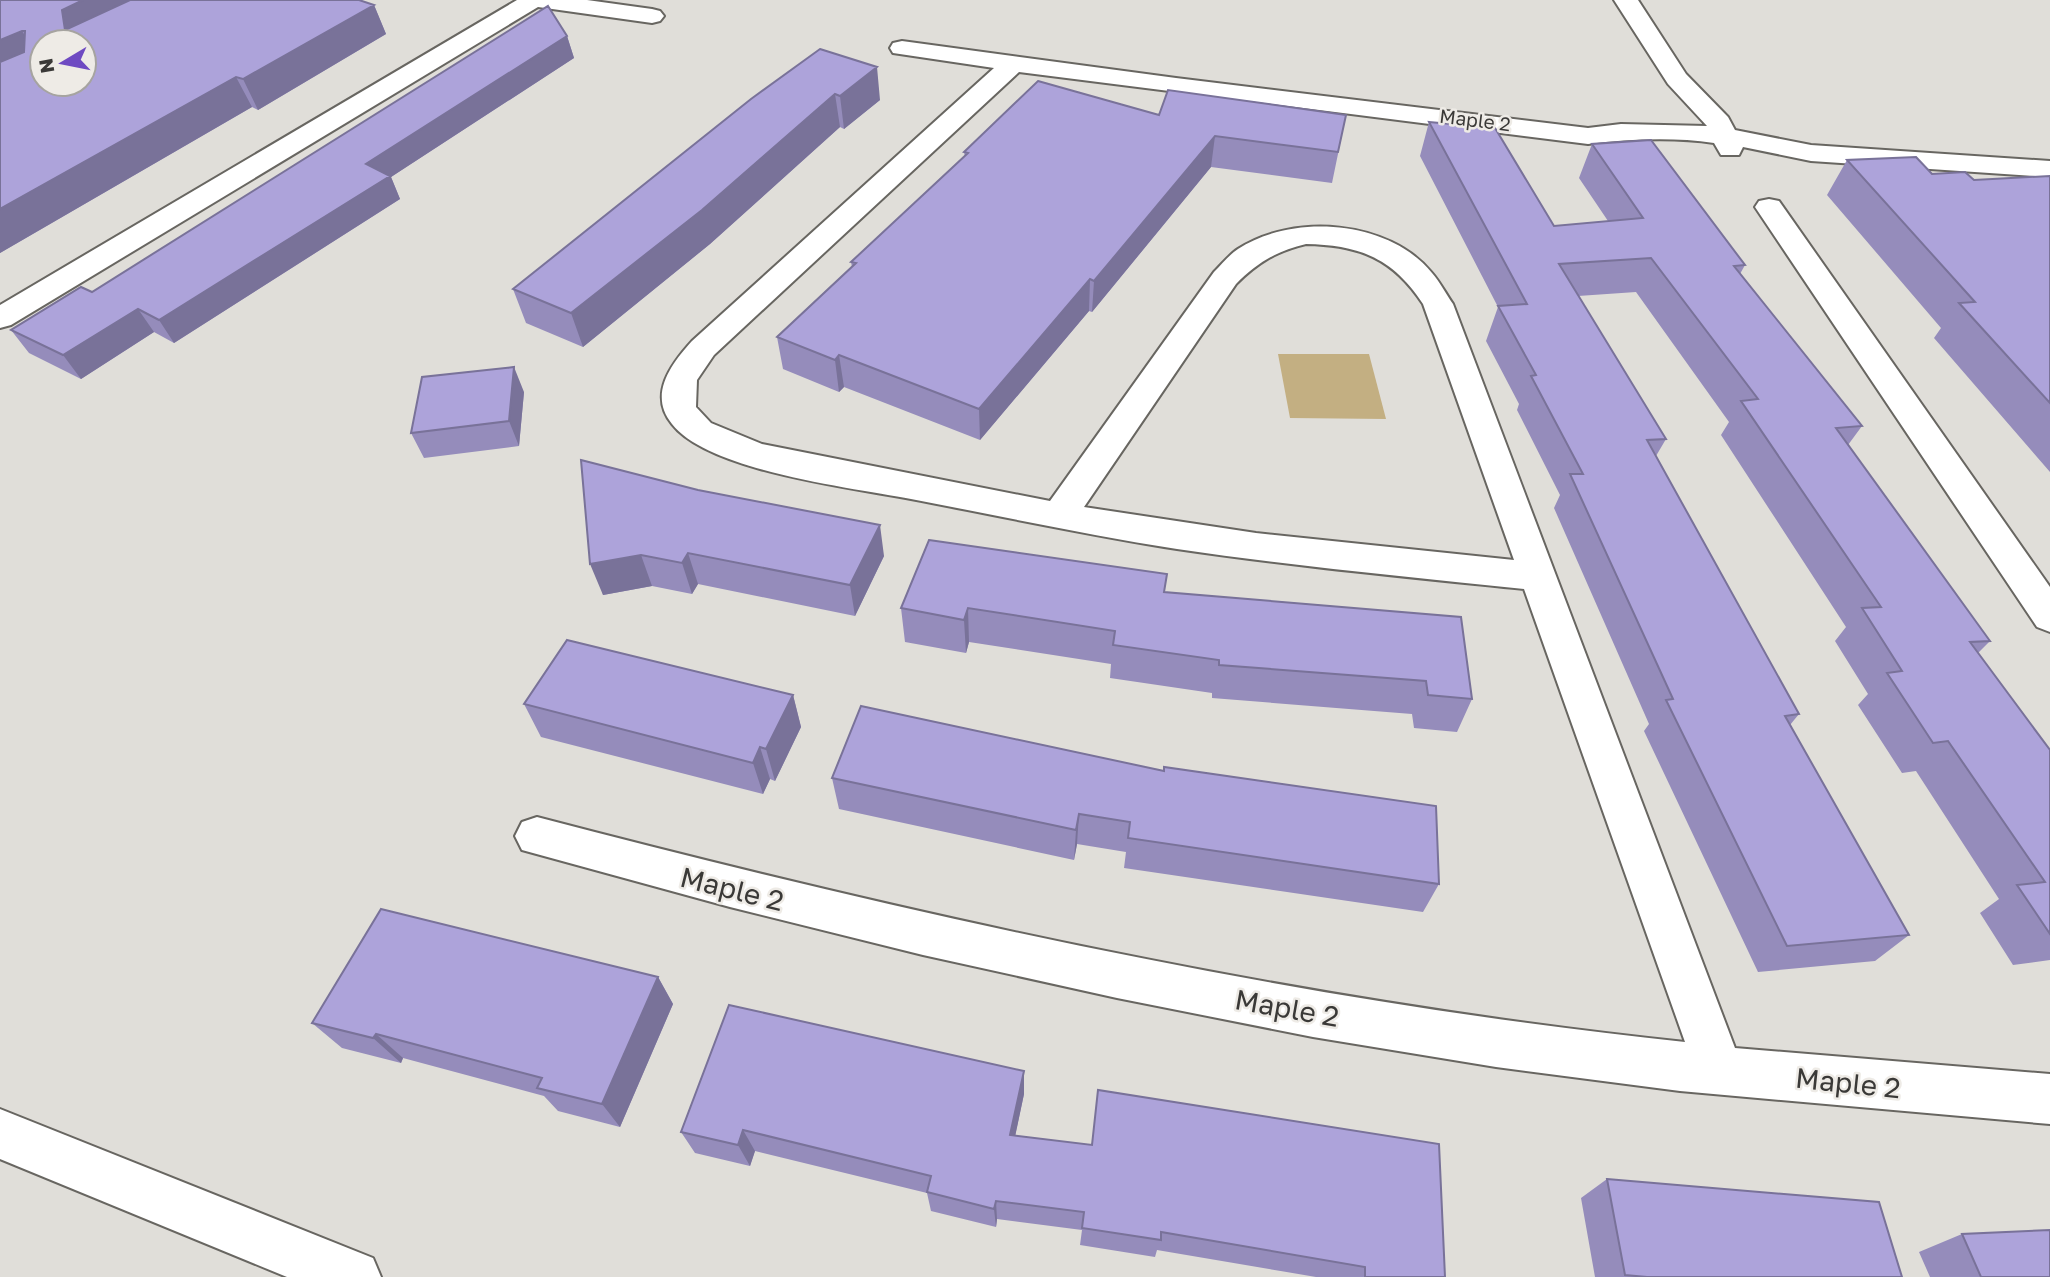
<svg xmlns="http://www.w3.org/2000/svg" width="2050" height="1277" font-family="'Golos Text',sans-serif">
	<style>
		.green { fill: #c3af82 }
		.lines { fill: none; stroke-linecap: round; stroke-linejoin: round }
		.street-casing { stroke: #686661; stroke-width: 4 }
		.secondary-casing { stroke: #686661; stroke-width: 4 }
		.street { fill: #fff; fill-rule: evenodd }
		.secondary { fill: #fff; fill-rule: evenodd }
		.wall { fill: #958cbb }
		.shaded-wall { fill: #797299 }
		.building { fill: #ada3da; stroke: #797299; stroke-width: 2; fill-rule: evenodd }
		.labels { text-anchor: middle; stroke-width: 5; stroke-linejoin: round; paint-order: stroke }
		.far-street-label { font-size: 19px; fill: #3a3937; stroke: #eeebe6 }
		.near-street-label { font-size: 28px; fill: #3a3937; stroke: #eeebe6 }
	</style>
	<rect width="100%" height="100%" fill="#e0ded9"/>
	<path class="green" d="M1278 354H1369L1386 419 1290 418Z"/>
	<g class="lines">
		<defs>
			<path id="street" d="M517 0H587L652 9 660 11 664 16 660 21 652 23 538 7 11 325 0 328V305Z
				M1614 0H1638L1686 74 1728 117 1735 130 1811 145 2050 161V177L1811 161 1743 147 1739 155H1721L1714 143C1673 137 1630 139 1588 144L1019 72 714 355 697 380 696 407 711 423 762 444 1050 501 1214 272C1222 264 1229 255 1238 249 1293 213 1389 220 1432 273 1440 282 1446 294 1453 304L1735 1048 2050 1074V1124L1680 1091 1496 1067 1313 1037 1117 998 923 955 730 907 522 850 515 836 522 822 537 817C915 916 1296 1001 1685 1042L1524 589C1408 577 1292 566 1177 549 1088 535 1000 516 911 499 853 488 708 471 672 424 648 395 671 364 692 341L994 68 893 53 890 48 893 43 902 41 1176 78 1588 128 1621 124 1707 126 1668 84ZM1306 244C1359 245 1393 258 1423 304L1514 560 1256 533 1084 507 1236 284C1257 263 1276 251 1306 244Z
				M1769 199 1779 201 2050 587V632L2037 627 1755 207 1759 201Z"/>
			<path id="secondary" d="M0 1109 373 1258 381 1277H287L0 1159Z"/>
		</defs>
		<use href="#street" class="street-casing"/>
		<use href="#secondary" class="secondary-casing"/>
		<use href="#street" class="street"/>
		<use href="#secondary" class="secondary"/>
	</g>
	<path class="wall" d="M0 0 374 5 386 34 258 110 252 107 0 253Z
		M567 36 574 58 391 177 400 199 174 343 154 332 81 379 29 353 11 330 92 292Z
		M820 49 880 100 844 129 840 127 710 244 583 347 526 323 513 289Z
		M1159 115H1346L1332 183 1211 167 1092 312 1089 311 980 440 844 387 839 392 783 369 777 337 852 267 851 262 965 157 964 152Z
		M1429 122 1554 226 1608 221 1579 178 1592 144 1745 265 1740 274 1862 426 1848 445 1990 641 1978 653 2050 750V960L2013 965 1980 913 1999 899 1916 771 1902 773 1858 705 1868 694 1835 641 1846 627 1721 435 1729 422 1636 292 1578 296 1666 439 1656 456 1799 714 1790 725 1909 935 1875 961 1758 972 1644 731 1649 724 1554 508 1560 495 1517 410 1519 404 1486 341 1498 307 1420 156Z
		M1847 160 1974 180 2050 176V472L1934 338 1941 328 1827 195Z
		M524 392 519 446 424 458 411 433Z
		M581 460 884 556 855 616 698 584 692 594 652 586 603 595Z
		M1165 592 1461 617 1472 699 1457 732 1414 728 1412 714 1212 698V693L1110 678 1111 664 969 642 966 653 905 642 901 608Z
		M793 695 801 727 775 781 770 779 763 794 541 737 524 704Z
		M861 706 1439 884 1423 912 1124 868 1126 852 1077 844 1074 860 839 809 832 778Z
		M658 977 673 1004 620 1127 558 1111 544 1096 403 1058 401 1063 342 1048 312 1023Z
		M1024 1094 1015 1136 1445 1277H1316L1157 1250 1155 1257 1080 1245 1082 1230 997 1219 996 1227 931 1211 927 1193 755 1151 750 1166 695 1153 681 1132Z
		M1607 1179 1902 1277H1595L1581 1198Z
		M1962 1234 2050 1277H1930L1919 1252Z"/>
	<path class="shaded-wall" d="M83 0H161L65 30 62 10Z
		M374 5 386 34 258 110 243 79Z
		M22 31 41 61 0 78V40Z
		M567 36 574 58 391 177 400 199 174 343 159 320 366 164Z
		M877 67 880 100 844 129 840 96Z
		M236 77 252 107 0 253V209Z
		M835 94 840 127 710 244 583 347 571 313Z
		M1215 136 1211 167 1092 312 1094 281Z
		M1090 279 1089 311 980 440 979 409Z
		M138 309 154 332 81 379 63 355Z
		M839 355 844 387 839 392 835 360Z
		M514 367 524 392 519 446 509 421Z
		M880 525 884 556 855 616 850 585Z
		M688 553 698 584 692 594 682 563Z
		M641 555 652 586 603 595 590 564Z
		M968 608 969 642 966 653 964 620Z
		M793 695 801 727 775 781 766 749Z
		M760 747 770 779 763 794 753 763Z
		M1079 814 1077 844 1074 860 1076 830Z
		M658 977 673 1004 620 1127 602 1104Z
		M376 1034 403 1058 401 1063 373 1038Z
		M1024 1071V1094L1011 1156 1010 1135Z
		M743 1130 755 1151 750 1166 738 1145Z
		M996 1201 997 1219 996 1227 994 1209Z"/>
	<path class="building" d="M0 0H83L62 10 65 30 130 0H359L374 5 243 79 236 77 0 209V62L24 52 25 31H22L0 40ZM42 42H84V84H42Z
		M548 6 567 36 366 164 390 176 159 320 138 309 63 355 11 330 81 287 92 292Z
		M820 49 877 67 840 96 835 94 702 210 571 313 513 289 751 99Z
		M1038 81 1159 115 1168 90 1346 115 1338 152 1215 136 1094 281 1090 279 979 409 839 355 835 360 777 337 856 263 851 262 968 153 964 152Z
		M1429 122 1495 128 1554 226 1643 218 1592 144 1651 140 1745 265 1734 266 1862 426 1836 428 1990 641 1970 642 2050 750V934L2017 885 2045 882 1948 741 1933 743 1887 673 1902 671 1862 608 1881 607 1741 401 1758 399 1651 258 1559 264 1666 439 1647 440 1799 714 1785 716 1909 935 1787 946 1666 700 1673 699 1570 474H1583L1531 376 1536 375 1498 306 1527 304Z
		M1916 157 1932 174 1965 172 1974 180 2050 176V403L1959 303 1975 302 1847 160Z
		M514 367 509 421 411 433 422 377Z
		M581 460 698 490 880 525 850 585 688 553 682 563 641 555 590 564Z
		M929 540 1167 574 1164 592 1461 617 1472 699 1428 695 1426 681 1219 665V660L1113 645 1115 631 968 608 964 620 901 608Z
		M567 640 793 695 766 749 760 747 753 763 524 704Z
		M861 706 1164 771V767L1436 806 1439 884 1128 838 1130 822 1079 814 1076 830 832 778Z
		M381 909 658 977 602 1104 537 1088 542 1078 376 1034 373 1038 312 1023Z
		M729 1005 1024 1071 1010 1135 1092 1145 1098 1090 1439 1144 1445 1277H1365V1267L1161 1232V1240L1082 1228 1084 1212 996 1201 994 1209 927 1192 931 1176 743 1130 738 1145 681 1132Z
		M1607 1179 1879 1202 1902 1277H1647L1625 1275Z
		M2050 1230V1277H1981L1962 1234Z"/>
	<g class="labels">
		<g class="far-street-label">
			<text transform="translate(1475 120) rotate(7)" y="7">Maple 2</text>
		</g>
		<g class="near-street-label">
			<text transform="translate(732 889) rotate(14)" y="10">Maple 2</text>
			<text transform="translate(1287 1008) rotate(10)" y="10">Maple 2</text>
			<text transform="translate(1848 1083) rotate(6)" y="10">Maple 2</text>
		</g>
	</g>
	<g transform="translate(63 63) rotate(260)"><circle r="33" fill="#eeebe6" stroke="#a6a4a0" stroke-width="2"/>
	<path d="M0-5L12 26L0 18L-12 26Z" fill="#6e4ac2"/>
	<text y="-10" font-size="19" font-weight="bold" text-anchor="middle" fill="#3a3937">N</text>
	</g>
</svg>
